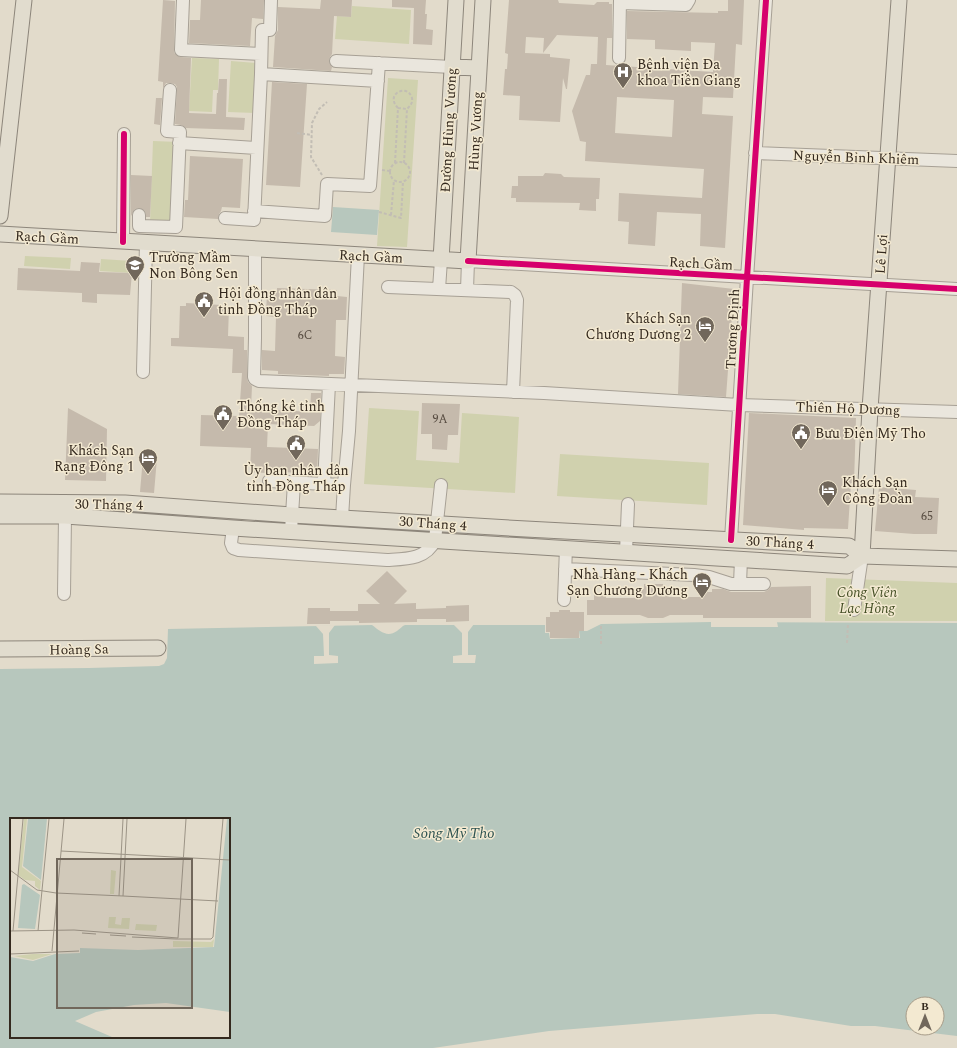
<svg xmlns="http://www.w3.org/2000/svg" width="957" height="1048" font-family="Spectral,serif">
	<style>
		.green { fill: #d0d1ae }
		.water { fill: #b7c7bd; fill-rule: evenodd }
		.pier { fill: #e2dbcb }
		.building { fill: #c5baac; fill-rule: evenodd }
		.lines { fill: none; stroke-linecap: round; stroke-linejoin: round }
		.minor-casing { stroke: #a7a095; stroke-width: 14 }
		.major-casing { stroke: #8d867b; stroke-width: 17 }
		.path { stroke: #c2bdb4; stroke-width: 2; stroke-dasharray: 3 2; stroke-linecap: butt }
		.minor { stroke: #eae6dd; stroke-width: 12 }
		.major { stroke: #e1dcce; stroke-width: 15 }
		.cycleway-casing { stroke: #f3e9d1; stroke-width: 8 }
		.cycleway { stroke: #d6006c; stroke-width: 6 }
		.labels { text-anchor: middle; stroke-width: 3; stroke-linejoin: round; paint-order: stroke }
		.number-label { font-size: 12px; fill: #584d42 }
		.poi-label { font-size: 14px; fill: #34291e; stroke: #f3e9d1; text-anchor: start }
		.street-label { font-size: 14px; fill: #34291e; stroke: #f3e9d1 }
		.park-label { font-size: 14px; font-style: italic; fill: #455026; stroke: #f3e9d1 }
		.water-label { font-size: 15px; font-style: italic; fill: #2e5351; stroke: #f3e9d1 }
		.inset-road { fill: none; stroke: #9c9486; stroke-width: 1 }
		.view { fill: #71675b; fill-opacity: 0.15; stroke: #71675b; stroke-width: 2 }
		.inset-edge { fill: none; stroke: #34291e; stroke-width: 2 }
	</style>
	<rect width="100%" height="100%" fill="#e2dbcb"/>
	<path class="green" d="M352 6 411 10 409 44 335 39 337 16 351 17Z
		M192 58 219 59 218 90H213L212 112 189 111Z
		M231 61 257 63 255 113 228 112Z
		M388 78 418 80 407 247 377 246Z
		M153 141 179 142 176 225 150 224Z
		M25 256 71 258 70 269 24 266Z
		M101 259 132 261V273L100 271Z
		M369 408 419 411 416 460 459 463 462 413 519 417 515 493 364 484Z
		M560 454 709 463 707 505 557 496Z
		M826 578 957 583V621H825Z"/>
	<path class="water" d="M333 207 379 210 377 235 331 232Z
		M711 622 957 623V1036L875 1026H851L775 1014H757L549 1031 433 1048H0V669L89 668 159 666 164 664 167 658 168 629 372 625C380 631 387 638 397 631 400 629 402 626 405 625H545V633H549L550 639 580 638 579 631H587L601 624ZM11 819H229V1037H11ZM913 1004H937V1028H913Z"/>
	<path class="pier" d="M711 622H777L778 627H711Z
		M453 624H474L468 632V655H476L475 663H453V656L462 655V633Z
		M335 625 329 633V655L338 656V663L314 664V656H324L323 634 316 626Z"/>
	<path class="building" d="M163 0 175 1 174 53 180 57 191 58 189 113 216 114 217 93H218L219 79H227L226 117 245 118 244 130 186 128 181 125 175 124 177 87 175 84 170 83H166L163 88V82L158 81Z
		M201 0H264L263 19 252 18 250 46 189 43 190 20H200Z
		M321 0H352L351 17 334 16 332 54 330 57 329 61 332 67 331 71 273 67 275 36 278 30V7L320 9Z
		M392 0H426L425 14H427L426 29 433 30 432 45 413 44 414 8 392 7Z
		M509 0H558L559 3 594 5 597 2H609V4H612V38H607L606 65 713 72 715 43 691 42V51L655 49V40L627 39V11L718 13V11H728V0H744L742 45 736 44 733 98 703 97 702 114 733 116 725 248 700 246 701 214 657 212 655 246 628 244 629 222 618 221 619 193 702 198 704 169 585 161 586 142 580 141 572 111 586 75H590L591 64H597L598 37 557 35 543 53 544 38 526 37 525 53 550 54V57L570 59 567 89H566L563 78 560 122 519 120 520 96 503 95 505 69H507L508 54 505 53ZM617 97 674 100 672 137 615 133Z
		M272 82 307 84 300 187 266 185Z
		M156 98H162L160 125 154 124Z
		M190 156 243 159 240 208 222 207 221 211 219 214 218 219 184 217 185 200H188Z
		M545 173 561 174 564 177 600 178 599 199H596V211L579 210 580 203 516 202V198H511L512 186H518V176H543Z
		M131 175 152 176 150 217H146L145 211 139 208 135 209 131 216Z
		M81 262 100 263 99 272 132 273 130 295 97 294V303L82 302V293L17 290 18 268 80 271Z
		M682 283 734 289 726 397 678 394Z
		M277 288 337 290V296L347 297 346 320H336L335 356 345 357 344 374H329V376L278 374V371L262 370V350L275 351 276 317 266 316 267 291 277 292Z
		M186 303 222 305V308H229L228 336 244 337V350H247V377L248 382 252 386 251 408 310 412 311 393H321L320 421 314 426 268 424 267 447 318 449 317 474 266 471V473L250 472 251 448 200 446 201 415 239 416 242 373H232L233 349 171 346V338H179L180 306H186Z
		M422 403 460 404 458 435H448L447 450 432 449V434H421Z
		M68 408 107 429 106 481 65 480Z
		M749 413 856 418 854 483H851L848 529 804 528V530L743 525Z
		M143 457 157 458 154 493 140 492Z
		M879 487 916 490 915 497 939 498 937 534H914L875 531Z
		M387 571 407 591 394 604 416 603V609L446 608V606L469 605V621L446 622V619H417V622L359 623V621H330V624H307L308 608H330V611H358V604H380L366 591Z
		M644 584H663V589H669V597H702V592H712V589H723L731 592H764L768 590 771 587 811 586V618H703V615H670L663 618H648L640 615H587V600H594V594H606V598H639V589H644Z
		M559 610H570V612H584V631H579V638H550V632H546V617H550V612H559Z"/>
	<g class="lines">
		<defs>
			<path id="minor" d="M183 0 181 50 261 54
				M620 3 686 5 689 0
				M619 58 620 0
				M336 61 452 67
				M261 74 262 30H270L271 0
				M179 143 257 148
				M755 153 957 161
				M254 211 325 216 327 184 370 186 379 63
				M139 215V226L176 227 180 132 167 131 170 90
				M225 218 254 220 261 74 378 81
				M123 242 124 134
				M255 249V338L254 377 255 379 259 381 544 393 739 405 957 412
				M388 287 511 292 515 295 517 300 513 392
				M439 289 441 260
				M467 290 468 261 957 289
				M143 372 146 243
				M269 481 324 484 329 384
				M324 484 344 485 349 431 358 255
				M342 518 344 485
				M233 528 231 543 233 548 239 550 387 560C405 559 426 560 435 540L441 485
				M291 531 294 483
				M731 540 747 278 766 0
				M626 552 628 504
				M565 569 694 575 709 577 731 584H764
				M740 584 741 559
				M64 594 65 516
				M564 600 566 548
				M854 610 862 556"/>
			<path id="major" d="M452 67 479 68
				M0 216 24 0
				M0 234 468 261 483 0
				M441 260 456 0
				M0 502 125 503 292 515 526 529 849 546 862 556
				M0 516H65L124 520 233 528 847 566 862 556 957 559
				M862 556 870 409 899 0
				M0 649 158 648"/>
		</defs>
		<use href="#minor" class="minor-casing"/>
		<use href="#major" class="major-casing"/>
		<path class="path" d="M398 108C384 94 408 83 412 98 413 103 410 106 407 109L404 163
			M297 133 312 135
			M390 172a10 10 0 1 1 20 0a10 10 0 1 1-20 0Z
			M395 163 398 108 407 109
			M382 170 390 171
			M322 175 311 157 312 123 319 109 327 102
			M379 212 401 218 403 181
			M391 215 394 180
			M847 643 848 623
			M601 644V624"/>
		<use href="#minor" class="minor"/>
		<use href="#major" class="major"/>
		<defs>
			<path id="cycleway" d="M123 242 124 134
				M468 261 957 289
				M731 540 747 278 766 0"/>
		</defs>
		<use href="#cycleway" class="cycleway-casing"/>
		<use href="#cycleway" class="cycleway"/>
	</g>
	<defs>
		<symbol id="hospital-pin" viewBox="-11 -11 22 30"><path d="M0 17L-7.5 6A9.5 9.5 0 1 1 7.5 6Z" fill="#71675b" stroke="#f3e9d1"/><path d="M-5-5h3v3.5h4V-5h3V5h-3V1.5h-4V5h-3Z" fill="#fff"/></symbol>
		<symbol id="school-pin" viewBox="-11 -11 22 30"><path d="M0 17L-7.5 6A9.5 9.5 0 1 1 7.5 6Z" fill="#71675b" stroke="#f3e9d1"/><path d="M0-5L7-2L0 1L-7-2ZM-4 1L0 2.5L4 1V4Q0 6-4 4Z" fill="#fff"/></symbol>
		<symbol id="civic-pin" viewBox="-11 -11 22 30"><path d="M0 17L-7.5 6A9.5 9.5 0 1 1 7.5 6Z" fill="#71675b" stroke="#f3e9d1"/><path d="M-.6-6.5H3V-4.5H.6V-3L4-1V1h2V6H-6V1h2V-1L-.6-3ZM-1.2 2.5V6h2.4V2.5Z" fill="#fff"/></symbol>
		<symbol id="hotel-pin" viewBox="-11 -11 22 30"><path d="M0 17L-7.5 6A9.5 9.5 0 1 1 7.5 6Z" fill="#71675b" stroke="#f3e9d1"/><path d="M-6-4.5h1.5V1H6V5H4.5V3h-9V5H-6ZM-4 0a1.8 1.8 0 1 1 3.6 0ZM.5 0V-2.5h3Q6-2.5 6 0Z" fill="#fff"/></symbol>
	</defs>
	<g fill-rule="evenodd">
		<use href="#hospital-pin" x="612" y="61" width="22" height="30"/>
		<use href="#school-pin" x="124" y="254" width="22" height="30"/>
		<use href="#civic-pin" x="193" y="290" width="22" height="30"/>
		<use href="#hotel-pin" x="694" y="315" width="22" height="30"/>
		<use href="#civic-pin" x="212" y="403" width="22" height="30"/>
		<use href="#civic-pin" x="790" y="422" width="22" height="30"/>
		<use href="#civic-pin" x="285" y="433" width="22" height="30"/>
		<use href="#hotel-pin" x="137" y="447" width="22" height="30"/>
		<use href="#hotel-pin" x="817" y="479" width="22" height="30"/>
		<use href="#hotel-pin" x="691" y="571" width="22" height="30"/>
	</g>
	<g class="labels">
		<g class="number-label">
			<text x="305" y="339">6C</text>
			<text x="440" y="423">9A</text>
			<text x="927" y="520">65</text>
		</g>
		<g class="poi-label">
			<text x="637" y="69">Bệnh viện Đa<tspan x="637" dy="16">khoa Tiền Giang</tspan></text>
			<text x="149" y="262">Trường Mầm<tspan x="149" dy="16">Non Bông Sen</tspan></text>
			<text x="218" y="298">Hội đồng nhân dân<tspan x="218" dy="16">tỉnh Đồng Tháp</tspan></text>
			<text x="691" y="323" text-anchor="end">Khách Sạn<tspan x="691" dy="16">Chương Dương 2</tspan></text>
			<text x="237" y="411">Thống kê tỉnh<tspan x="237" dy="16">Đồng Tháp</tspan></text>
			<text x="815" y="438">Bưu Điện Mỹ Tho</text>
			<text x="134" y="455" text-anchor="end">Khách Sạn<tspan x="134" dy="16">Rạng Đông 1</tspan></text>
			<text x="296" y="475" text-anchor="middle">Ủy ban nhân dân<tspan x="296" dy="16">tỉnh Đồng Tháp</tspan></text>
			<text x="842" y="487">Khách Sạn<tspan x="842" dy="16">Công Đoàn</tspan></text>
			<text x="688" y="579" text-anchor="end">Nhà Hàng - Khách<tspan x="688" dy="16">Sạn Chương Dương</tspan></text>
		</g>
		<g class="street-label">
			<text transform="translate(448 130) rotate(-87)" y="5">Đường Hùng Vương</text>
			<text transform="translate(475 131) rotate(-87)" y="5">Hùng Vương</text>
			<text transform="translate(856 157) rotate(2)" y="5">Nguyễn Bỉnh Khiêm</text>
			<text transform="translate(47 237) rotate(3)" y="5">Rạch Gầm</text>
			<text transform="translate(881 254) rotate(-86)" y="5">Lê Lợi</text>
			<text transform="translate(371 256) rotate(3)" y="5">Rạch Gầm</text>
			<text transform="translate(701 263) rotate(3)" y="5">Rạch Gầm</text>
			<text transform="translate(732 329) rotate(-87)" y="5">Trương Định</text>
			<text transform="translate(848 408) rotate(2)" y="5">Thiên Hộ Dương</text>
			<text transform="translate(109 504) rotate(1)" y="5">30 Tháng 4</text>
			<text transform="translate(433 523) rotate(4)" y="5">30 Tháng 4</text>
			<text transform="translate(780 542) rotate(3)" y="5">30 Tháng 4</text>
			<text transform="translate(79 649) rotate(-1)" y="5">Hoàng Sa</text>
		</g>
		<g class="park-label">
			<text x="867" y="597">Công Viên<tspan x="867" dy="16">Lạc Hồng</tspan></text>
		</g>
		<g class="water-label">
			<text x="454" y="838">Sông Mỹ Tho</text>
		</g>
	</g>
	<g transform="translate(10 818)">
		<rect width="220" height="220" fill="#e2dbcb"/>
		<path d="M14 1H17L12 49 31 63 30 72 25 68V63L15 62 8 57ZM101 52 106 53 104 76H100ZM99 99H106L105 106 111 107 112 100H120L119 111 98 110ZM126 106 147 107 146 113 125 112ZM204 121 203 129H163V123L201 124ZM42 136 23 142 4 138 23 136Z" fill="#d0d1ae"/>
		<path d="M18 1H37L31 62 13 48ZM217 1H220V194L156 185 124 187 86 194 65 203 102 219H0V139L23 143 45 136 70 135V130L128 132 204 129ZM14 66 30 77 25 111 8 110 12 67Z" fill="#b7c7bd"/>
		<path class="inset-road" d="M51 33 220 42M0 52 27 72 46 75M46 75 113 78 117 1M109 78 113 1M113 78 208 83M0 113 64 112 168 120M3 113 13 1M28 113 39 1M72 115 86 116M100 117 116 118M122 119 166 121H201L203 119M203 119 213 1M168 120 176 1M42 133 54 1M0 136 69 133"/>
		<path class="view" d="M47 41H182V190H47Z"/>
		<rect width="220" height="220" class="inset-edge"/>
	</g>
	<g transform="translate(925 1016)"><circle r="19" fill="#f3e9d1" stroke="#a79c89"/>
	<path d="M0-3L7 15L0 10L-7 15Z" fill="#71675b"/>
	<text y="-6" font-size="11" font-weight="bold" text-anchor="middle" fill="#34291e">B</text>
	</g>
</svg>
